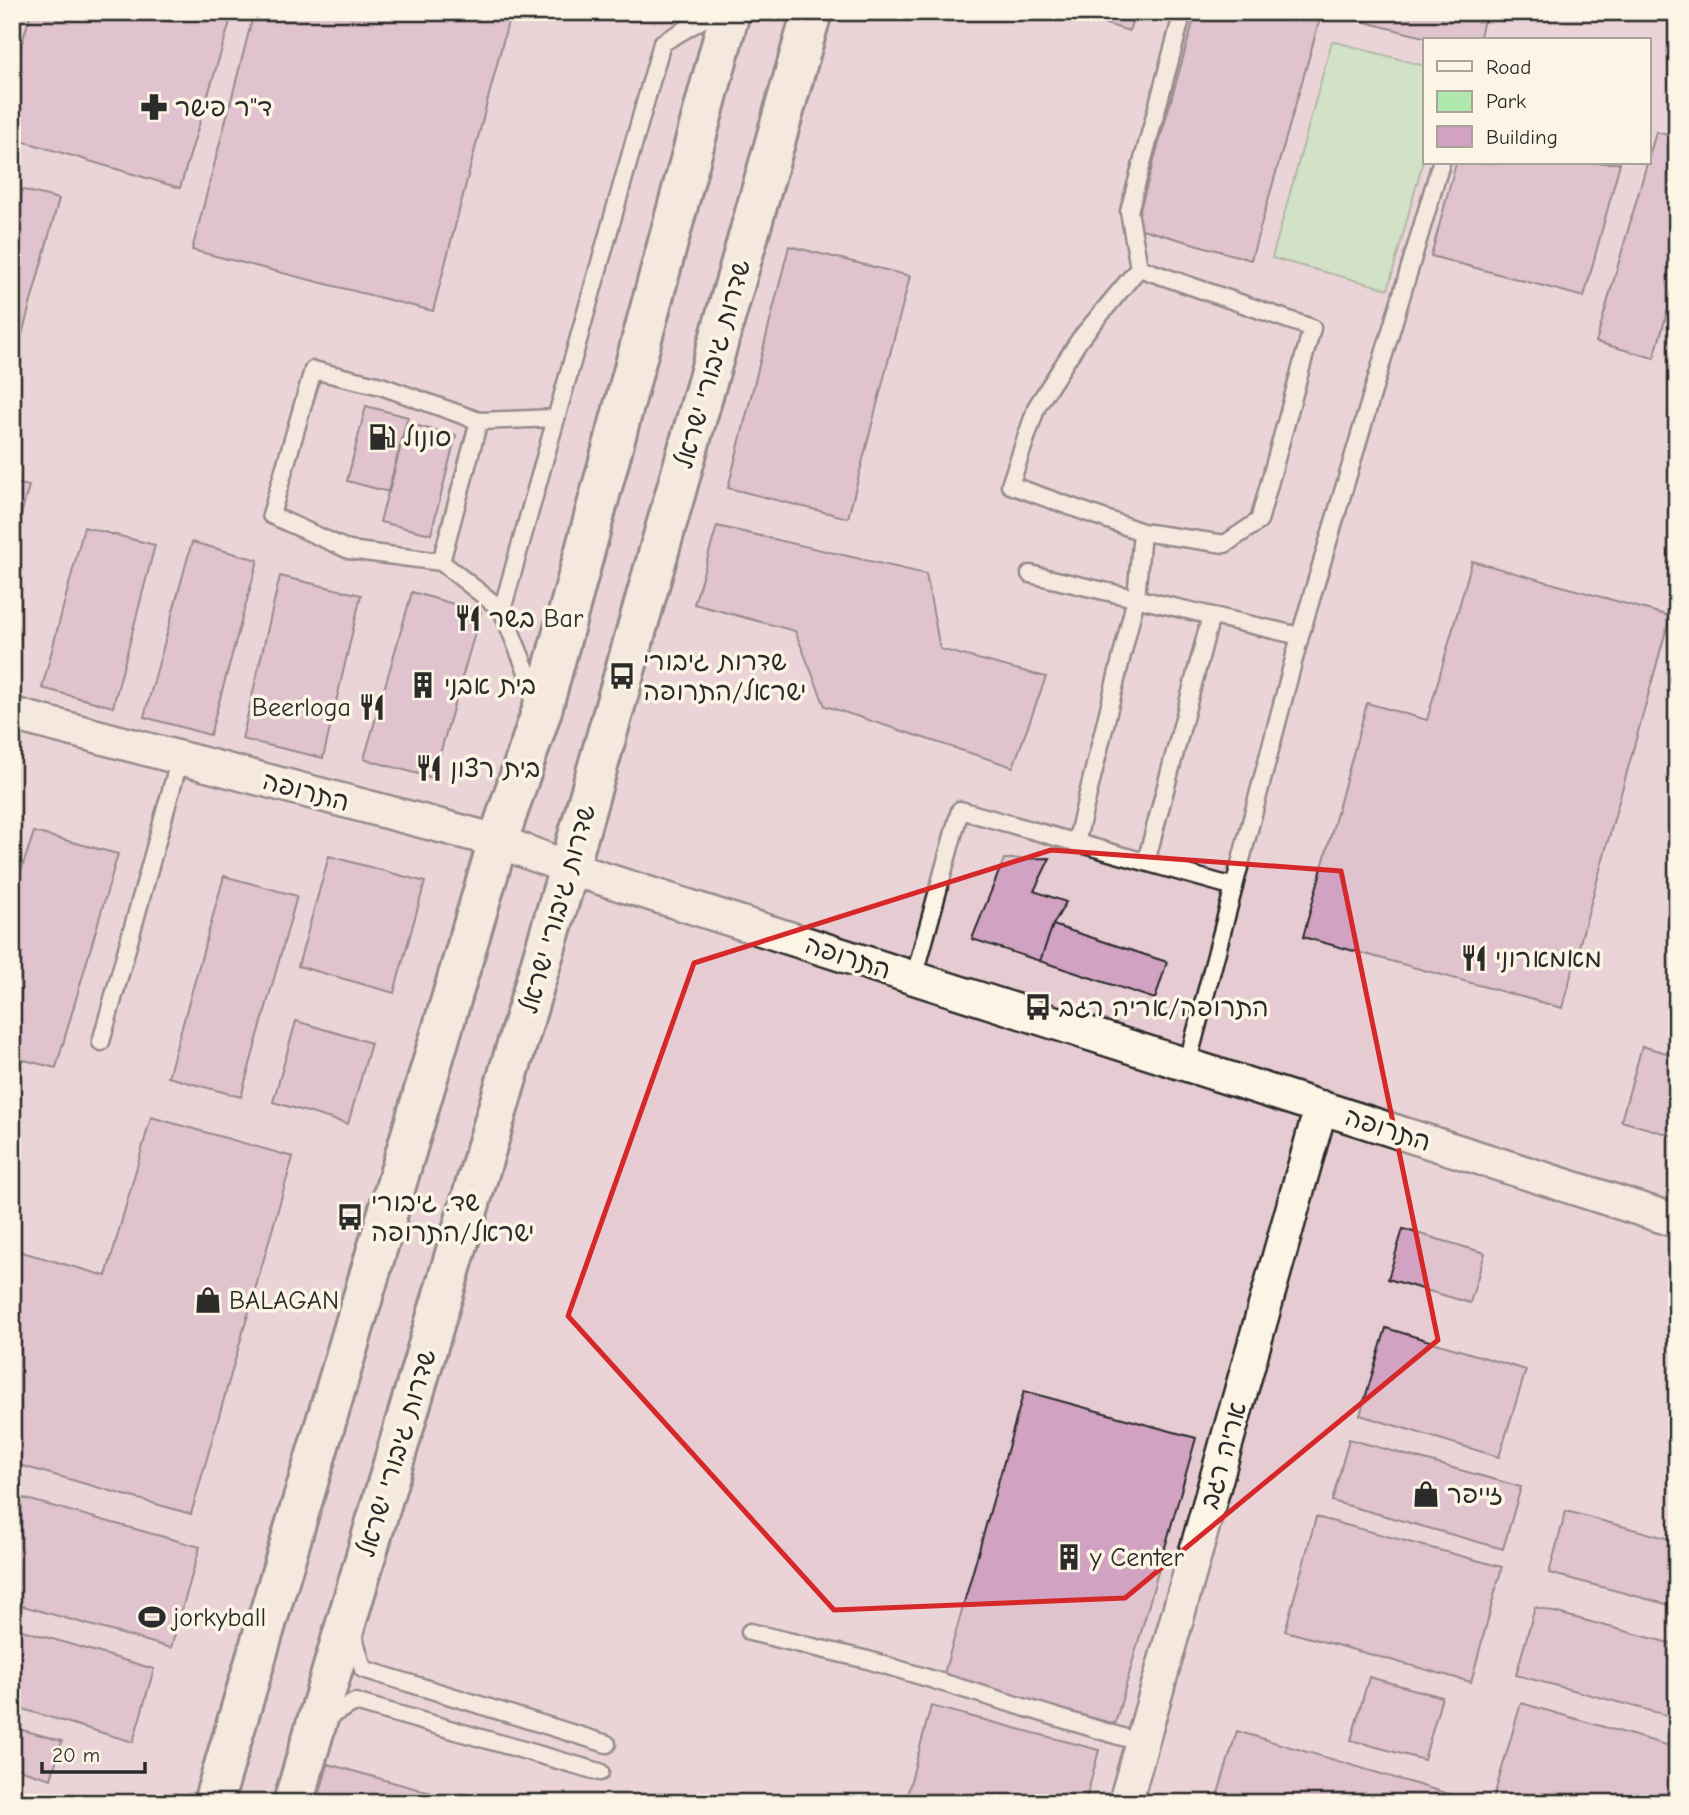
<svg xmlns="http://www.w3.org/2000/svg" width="1689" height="1815" font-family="'Comic Neue','Playpen Sans Hebrew',sans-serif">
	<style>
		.built { fill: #e6cbd3; fill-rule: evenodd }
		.green { fill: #b0e9ad; stroke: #6e8a6c; stroke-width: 2 }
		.building { fill: #d1a2c2; stroke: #2b2b2b; stroke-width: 2 }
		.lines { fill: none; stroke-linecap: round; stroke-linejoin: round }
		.lane-casing { stroke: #2b2b2b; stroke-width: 21 }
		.street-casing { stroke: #2b2b2b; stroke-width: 37 }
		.secondary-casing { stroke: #2b2b2b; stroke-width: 44 }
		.lane { stroke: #fcf5e5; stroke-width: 16 }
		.street { stroke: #fcf5e5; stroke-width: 32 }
		.secondary { stroke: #fcf5e5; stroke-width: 38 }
		.marked { fill: none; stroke: #d62828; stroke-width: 5; stroke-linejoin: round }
		.labels { text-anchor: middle; stroke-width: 7; stroke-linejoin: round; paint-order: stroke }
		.poi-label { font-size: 26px; fill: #2b2b2b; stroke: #fcf5e5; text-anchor: start }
		.street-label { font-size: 26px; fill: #2b2b2b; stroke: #fcf5e5 }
	</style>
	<rect width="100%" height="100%" fill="#efdcda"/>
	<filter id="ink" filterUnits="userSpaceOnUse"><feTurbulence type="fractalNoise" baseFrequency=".0143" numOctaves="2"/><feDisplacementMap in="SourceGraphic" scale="14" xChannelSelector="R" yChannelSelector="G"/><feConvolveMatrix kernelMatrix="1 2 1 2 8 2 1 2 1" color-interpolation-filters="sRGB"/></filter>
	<g filter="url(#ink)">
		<path class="built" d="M12 12H1677V1803H12ZM1425 40H1649V163H1425Z"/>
		<path class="green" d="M1332 41 1425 66V154L1388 289 1272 258Z"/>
		<path class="building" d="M31 12H233L180 188 12 138V77Z
			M254 12H469L508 22 433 311 192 250Z
			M1067 12H1135L1129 31Z
			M1196 12H1322L1251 260 1135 227Z
			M1363 12H1486L1479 40H1435L1361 21Z
			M1656 132 1677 137V278L1654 358 1596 342Z
			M1456 163H1620L1584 297 1431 256Z
			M12 187 59 199 12 371Z
			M789 246 910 276 848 518 728 488Z
			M366 406 408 417 389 492 347 481Z
			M406 423 456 435 431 534 380 522Z
			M12 482 29 486 12 547Z
			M717 526 926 574 940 649 1046 677 1013 767 825 706 795 631 694 604Z
			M84 527 155 545 113 707 42 688Z
			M192 542 258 560 210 735 144 717Z
			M1472 561 1670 616 1562 1008 1303 937 1367 703 1427 720Z
			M280 576 361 595 323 758 242 739Z
			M412 592 481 612 433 778 364 759Z
			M34 832 118 854 56 1068 12 1057V898Z
			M329 856 425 882 394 993 298 966Z
			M1050 858 1034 891 1066 902 1053 925 1040 961 972 939 1004 859Z
			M224 876 297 896 241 1097 168 1077Z
			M1053 925 1167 962 1155 999 1040 961Z
			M296 1021 371 1043 348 1124 273 1102Z
			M1642 1046 1677 1056V1137L1621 1121Z
			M151 1117 293 1157 191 1514 12 1463V1259L15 1250 106 1276Z
			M1403 1229 1485 1253 1470 1303 1388 1279Z
			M1386 1328 1526 1370 1499 1457 1360 1415Z
			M1024 1391 1196 1438 1115 1724 943 1677Z
			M1349 1439 1521 1487 1503 1549 1332 1501Z
			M12 1495 200 1547 171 1648 12 1603Z
			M1566 1511 1677 1541V1607L1549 1573Z
			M1316 1517 1502 1567 1471 1682 1285 1631Z
			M1535 1607 1677 1645V1718L1516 1675Z
			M12 1627 154 1669 133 1742 12 1706Z
			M1369 1677 1442 1697 1424 1760 1351 1740Z
			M1521 1703 1677 1748V1773L1668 1803H1492Z
			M931 1706 1099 1750 1085 1803H905Z
			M12 1727 62 1741 51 1779 12 1767Z
			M1237 1731 1459 1797 1457 1803H1215Z
			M328 1764 467 1803H317Z"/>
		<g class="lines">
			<defs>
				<path id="lane" d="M170 12H175
					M1139 268 1312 328 1259 521 1225 544 1142 532 1010 485 1037 406 1080 339Z
					M1139 268 1129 211 1183 12
					M441 562 349 550 271 515 313 370 381 386 479 421
					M1030 574 1300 636
					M502 610 441 562 479 421 555 418
					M538 699 502 610 662 43 715 12
					M1076 843 1136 598 1142 532
					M1146 862 1211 616
					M914 978 960 810 1234 887
					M101 1042 180 758
					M1187 1065 1300 636 1441 163
					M352 1630 363 1669 607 1744
					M750 1632 868 1660 1142 1743
					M322 1720 355 1702 600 1772"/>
				<path id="street" d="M12 714 498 841 569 868 1677 1221
					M1125 1803 1321 1107"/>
				<path id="secondary" d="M213 1803 498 841 542 710 730 12
					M293 1803 569 868 812 12"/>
			</defs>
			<use href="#lane" class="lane-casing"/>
			<use href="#street" class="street-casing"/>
			<use href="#secondary" class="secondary-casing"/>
			<use href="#lane" class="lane"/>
			<use href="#street" class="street"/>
			<use href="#secondary" class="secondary"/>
		</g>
	</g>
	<path d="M0 0H1689V1815H0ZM1051 850 1341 871 1438 1340 1125 1598 834 1610 568 1316 694 963Z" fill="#efdcda" fill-opacity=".55" fill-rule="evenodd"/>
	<path class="marked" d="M1051 850 1341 871 1438 1340 1125 1598 834 1610 568 1316 694 963Z"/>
	<defs>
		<symbol id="pharmacy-bare" viewBox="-9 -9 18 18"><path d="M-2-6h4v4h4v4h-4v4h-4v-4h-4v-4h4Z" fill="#2b2b2b" stroke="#fcf5e5" stroke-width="2.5" paint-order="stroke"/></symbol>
		<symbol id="fuel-bare" viewBox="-9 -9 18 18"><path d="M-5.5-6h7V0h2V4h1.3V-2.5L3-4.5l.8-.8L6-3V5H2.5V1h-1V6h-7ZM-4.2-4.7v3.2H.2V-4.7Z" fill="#2b2b2b" stroke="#fcf5e5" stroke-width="2.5" paint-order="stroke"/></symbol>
		<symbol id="restaurant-bare" viewBox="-9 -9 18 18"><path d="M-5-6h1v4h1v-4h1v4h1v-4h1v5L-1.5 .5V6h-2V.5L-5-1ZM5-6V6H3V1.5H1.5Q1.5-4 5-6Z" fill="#2b2b2b" stroke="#fcf5e5" stroke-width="2.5" paint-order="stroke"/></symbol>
		<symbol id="bus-bare" viewBox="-9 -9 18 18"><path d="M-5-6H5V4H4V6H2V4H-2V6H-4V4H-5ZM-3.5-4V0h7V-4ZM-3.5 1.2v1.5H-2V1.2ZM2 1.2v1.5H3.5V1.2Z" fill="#2b2b2b" stroke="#fcf5e5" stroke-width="2.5" paint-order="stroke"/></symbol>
		<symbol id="building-bare" viewBox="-9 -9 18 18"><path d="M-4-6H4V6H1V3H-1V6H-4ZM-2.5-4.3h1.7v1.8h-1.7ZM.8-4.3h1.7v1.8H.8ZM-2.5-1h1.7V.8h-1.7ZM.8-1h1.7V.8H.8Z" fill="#2b2b2b" stroke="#fcf5e5" stroke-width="2.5" paint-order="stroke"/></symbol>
		<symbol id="shop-bare" viewBox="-9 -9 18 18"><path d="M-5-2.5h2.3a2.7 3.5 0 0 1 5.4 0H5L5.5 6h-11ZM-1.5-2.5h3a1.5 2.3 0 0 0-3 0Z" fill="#2b2b2b" stroke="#fcf5e5" stroke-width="2.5" paint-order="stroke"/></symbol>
		<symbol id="stadium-bare" viewBox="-9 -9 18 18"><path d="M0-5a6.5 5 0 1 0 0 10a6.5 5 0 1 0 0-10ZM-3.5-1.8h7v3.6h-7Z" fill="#2b2b2b" stroke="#fcf5e5" stroke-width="2.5" paint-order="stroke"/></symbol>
	</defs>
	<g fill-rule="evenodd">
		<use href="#pharmacy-bare" x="135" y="88" width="38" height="38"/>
		<use href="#fuel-bare" x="363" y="418" width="38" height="38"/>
		<use href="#restaurant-bare" x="449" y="599" width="38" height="38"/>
		<use href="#bus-bare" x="603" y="657" width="38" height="38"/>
		<use href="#building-bare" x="404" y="666" width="38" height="38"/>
		<use href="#restaurant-bare" x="353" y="688" width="38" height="38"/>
		<use href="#restaurant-bare" x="410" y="749" width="38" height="38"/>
		<use href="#restaurant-bare" x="1455" y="939" width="38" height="38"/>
		<use href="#bus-bare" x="1019" y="988" width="38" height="38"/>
		<use href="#bus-bare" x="331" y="1198" width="38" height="38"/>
		<use href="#shop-bare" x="189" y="1281" width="38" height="38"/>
		<use href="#shop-bare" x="1407" y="1475" width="38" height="38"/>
		<use href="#building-bare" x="1050" y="1538" width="38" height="38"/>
		<use href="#stadium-bare" x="133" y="1598" width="38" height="38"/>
	</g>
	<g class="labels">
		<g class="poi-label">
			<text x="175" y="116">ד"ר פישר</text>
			<text x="403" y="446">סונול</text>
			<text x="489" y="627">בשר Bar</text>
			<text x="643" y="670">שדרות גיבורי<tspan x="643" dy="30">ישראל/התרופה</tspan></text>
			<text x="444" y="694">בית אבני</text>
			<text x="351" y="716" text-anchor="end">Beerloga</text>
			<text x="450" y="777">בית רצון</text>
			<text x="1495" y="967">מאמארוני</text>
			<text x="1059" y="1016">התרופה/אריה רגב</text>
			<text x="371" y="1211">שד. גיבורי<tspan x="371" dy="30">ישראל/התרופה</tspan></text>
			<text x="229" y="1309">BALAGAN</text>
			<text x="1447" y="1503">זייפר</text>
			<text x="1090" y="1566">y Center</text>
			<text x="173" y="1626">jorkyball</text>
		</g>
		<g class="street-label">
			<text transform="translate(712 364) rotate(-74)" y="9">שדרות גיבורי ישראל</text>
			<text transform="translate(306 791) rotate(15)" y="9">התרופה</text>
			<text transform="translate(557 909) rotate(-74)" y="9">שדרות גיבורי ישראל</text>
			<text transform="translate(848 957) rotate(18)" y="9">התרופה</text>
			<text transform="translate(1388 1129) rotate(18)" y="9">התרופה</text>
			<text transform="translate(396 1453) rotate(-73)" y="9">שדרות גיבורי ישראל</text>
			<text transform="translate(1223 1455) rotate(-74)" y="9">אריה רגב</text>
		</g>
	</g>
	<rect width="1689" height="1815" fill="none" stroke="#fcf5e5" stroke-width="42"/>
	<rect x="21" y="21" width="1647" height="1773" fill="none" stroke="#2b2b2b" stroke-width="2.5" filter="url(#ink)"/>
	<rect x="1423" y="38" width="228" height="126" fill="#fcf5e5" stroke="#a8a49b" stroke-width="2"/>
	<rect x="1437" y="61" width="35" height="10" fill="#fcf5e5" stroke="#a8a49b" stroke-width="2"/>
	<text x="1486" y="74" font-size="21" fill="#2b2b2b">Road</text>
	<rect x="1437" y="91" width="35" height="21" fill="#b0e9ad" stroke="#a8a49b" stroke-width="2"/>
	<text x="1486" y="108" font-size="21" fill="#2b2b2b">Park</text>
	<rect x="1437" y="126" width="35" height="21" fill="#d1a2c2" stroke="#a8a49b" stroke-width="2"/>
	<text x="1486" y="144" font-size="21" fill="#2b2b2b">Building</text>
	<path d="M42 1762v10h103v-10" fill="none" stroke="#2b2b2b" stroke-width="3.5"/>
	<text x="52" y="1762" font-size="21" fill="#2b2b2b" stroke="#fcf5e5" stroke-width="5" paint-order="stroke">20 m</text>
</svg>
